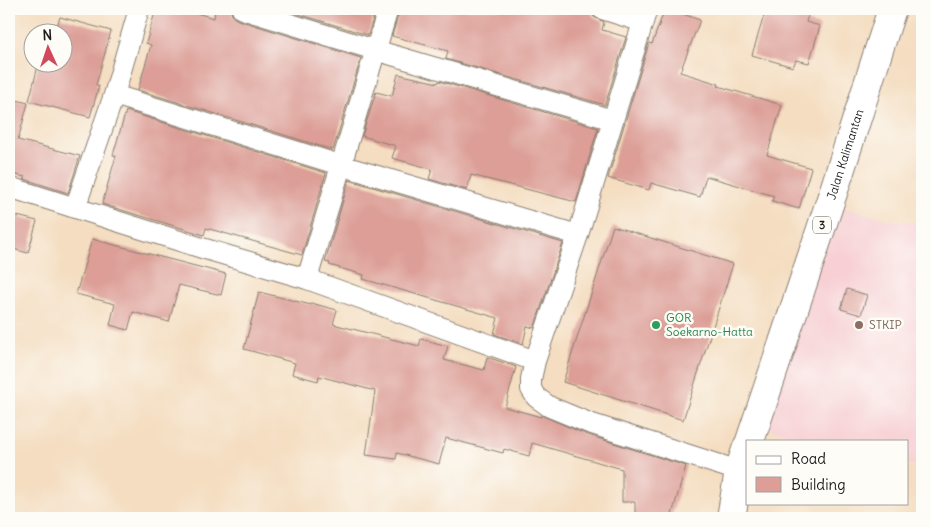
<svg xmlns="http://www.w3.org/2000/svg" width="931" height="527" font-family="Delius,sans-serif">
	<style>
		.built { fill: #f7cfd4 }
		.building { fill: #dc9e96 }
		.lines { fill: none; stroke-linecap: round; stroke-linejoin: round }
		.minor-casing { stroke: #887c6e; stroke-width: 22 }
		.trunk-casing { stroke: #887c6e; stroke-width: 30 }
		.minor { stroke: #fff; stroke-width: 20 }
		.trunk { stroke: #fff; stroke-width: 28 }
		.leisure-dot { fill: #2e9e5b; stroke: #fdfcf7; stroke-width: 2 }
		.education-dot { fill: #8d6e63; stroke: #fdfcf7; stroke-width: 2 }
		.labels { text-anchor: middle; stroke-width: 5; stroke-linejoin: round; paint-order: stroke }
		.shield { fill: #fdfcf7; stroke: #605f5e; stroke-width: 1 }
		.shield-label { font-size: 11px; font-weight: bold; fill: #1c1c1c }
		.street-label { font-size: 12px; fill: #1c1c1c; stroke: #fdfcf7 }
		.leisure-label { font-size: 12px; fill: #27864d; stroke: #fdfcf7; text-anchor: start }
		.education-label { font-size: 12px; fill: #785e54; stroke: #fdfcf7; text-anchor: start }
	</style>
	<rect width="100%" height="100%" fill="#fdfcf7"/>
	<filter id="ink" filterUnits="userSpaceOnUse"><feTurbulence type="fractalNoise" baseFrequency=".02" numOctaves="2"/><feDisplacementMap in="SourceGraphic" scale="10" xChannelSelector="R" yChannelSelector="G"/><feConvolveMatrix kernelMatrix="1 2 1 2 8 2 1 2 1" color-interpolation-filters="sRGB"/></filter>
	<filter id="wash" filterUnits="userSpaceOnUse"><feTurbulence type="fractalNoise" baseFrequency=".0096" numOctaves="4" result="noise"/><feDisplacementMap in="SourceGraphic" scale="20" xChannelSelector="R" yChannelSelector="G"/><feGaussianBlur stdDeviation="1.12" result="paint"/><feColorMatrix in="noise" values="0 0 0 0 0 0 0 0 0 0 0 0 0 0 0 0 0 1.4 0 .05"/><feComposite in="paint" operator="in"/></filter>
	<g filter="url(#wash)">
		<rect width="100%" height="100%" fill="#f4ddc0"/>
		<path class="built" d="M836 205 890 220 922 223V467L907 464V441H816L763 427Z"/>
		<g id="blocks">
			<path class="building" d="M156 9H182L214 18 215 9H230L231 12 233 17 238 20 361 58 333 150 138 90 151 45 146 43Z
				M282 9H376L368 35Z
				M400 9H578L591 12 594 17 604 22 602 30 626 37 605 105 446 59 448 51 392 36Z
				M665 9H669L700 20 680 72 719 84 718 86 782 105 767 155 811 168 799 209 772 201 774 196 706 176 700 197 651 183 649 190 608 178 649 43 652 44Z
				M766 9H810L806 22 820 26 809 63 796 60 793 67 752 55Z
				M60 17 111 31 96 85 99 86 90 117 29 101 39 62H62V32H55Z
				M398 74 438 83 439 81 598 128 576 202 471 175 467 190 429 179 432 169 392 158 396 146 362 136 376 92 392 96Z
				M9 98 28 103 18 140 80 156 68 193 24 179 25 177 9 173Z
				M126 111 326 173 302 255 206 228 204 235 102 204 116 156 113 155Z
				M349 180 563 243 534 328 527 326 523 344 494 334 498 318 363 279 364 275 329 265 330 263 325 262Z
				M9 214 37 221 28 253 9 248Z
				M613 226 733 264 683 420 563 382Z
				M92 239 226 274 221 295 179 285 169 322 133 312 128 330 110 325 115 304 76 294Z
				M847 289 867 295 861 315 841 309Z
				M259 292 311 305V303L337 310 333 324 419 346 421 339 448 346 444 360 484 370 487 357 516 367 505 407 541 417V415L585 434 686 466 671 518H635V502H622V469L532 443 529 456 504 449 503 453 446 438 439 464 397 453 396 459 366 455 375 391 319 376 318 381 292 374 295 363 244 349Z"/>
		</g>
	</g>
	<g filter="url(#ink)">
		<use href="#blocks" fill-opacity="0" stroke="#887c6e" stroke-width="1"/>
		<g class="lines">
			<defs>
				<path id="minor" d="M242 9 375 50 613 120
					M602 9 643 22
					M647 9 578 235 535 361 531 379V389L536 397 550 407 589 423 739 471
					M114 95 340 165 578 235
					M9 187 202 248 307 279 535 361
					M75 208 114 95 139 9
					M307 279 388 9"/>
				<g id="trunk">
					<path id="s1" d="M750 441 834 190 892 9"/>
					<path d="M731 518 739 471 747 447"/>
				</g>
			</defs>
			<use href="#minor" class="minor-casing"/>
			<use href="#trunk" class="trunk-casing"/>
			<use href="#minor" class="minor"/>
			<use href="#trunk" class="trunk"/>
		</g>
	</g>
	<circle class="leisure-dot" cx="656" cy="325" r="5"/>
	<circle class="education-dot" cx="859" cy="325" r="5"/>
	<g class="labels">
		<rect class="shield" x="813" y="216.5" width="18" height="17" rx="4"/>
		<g class="shield-label">
			<text x="822" y="229">3</text>
		</g>
		<g class="street-label">
			<text dy="4" stroke="none"><textPath href="#s1" startOffset="302">Jalan Kalimantan</textPath></text>
		</g>
		<g class="leisure-label">
			<text x="666" y="322">GOR<tspan x="666" dy="14">Soekarno-Hatta</tspan></text>
		</g>
		<g class="education-label">
			<text x="869" y="329">STKIP</text>
		</g>
	</g>
	<rect width="931" height="527" fill="none" stroke="#fdfcf7" stroke-width="30"/>
	<rect x="746" y="440" width="162" height="65" fill="#fdfcf7" stroke="#a3a29f"/>
	<rect x="756" y="456" width="25" height="8" fill="#ffffff" stroke="#a3a29f"/>
	<text x="791" y="464" font-size="15" fill="#1c1c1c">Road</text>
	<rect x="756" y="477" width="25" height="15" fill="#dc9e96" stroke="#a3a29f"/>
	<text x="791" y="490" font-size="15" fill="#1c1c1c">Building</text>
	<g transform="translate(48 48) rotate(357)"><circle r="24" fill="#fdfcf7" stroke="#a3a29f"/>
	<path d="M0-4L9 19L0 12L-9 19Z" fill="#d1495b"/>
	<text y="-8" font-size="14" font-weight="bold" text-anchor="middle" fill="#1c1c1c">N</text>
	</g>
</svg>
